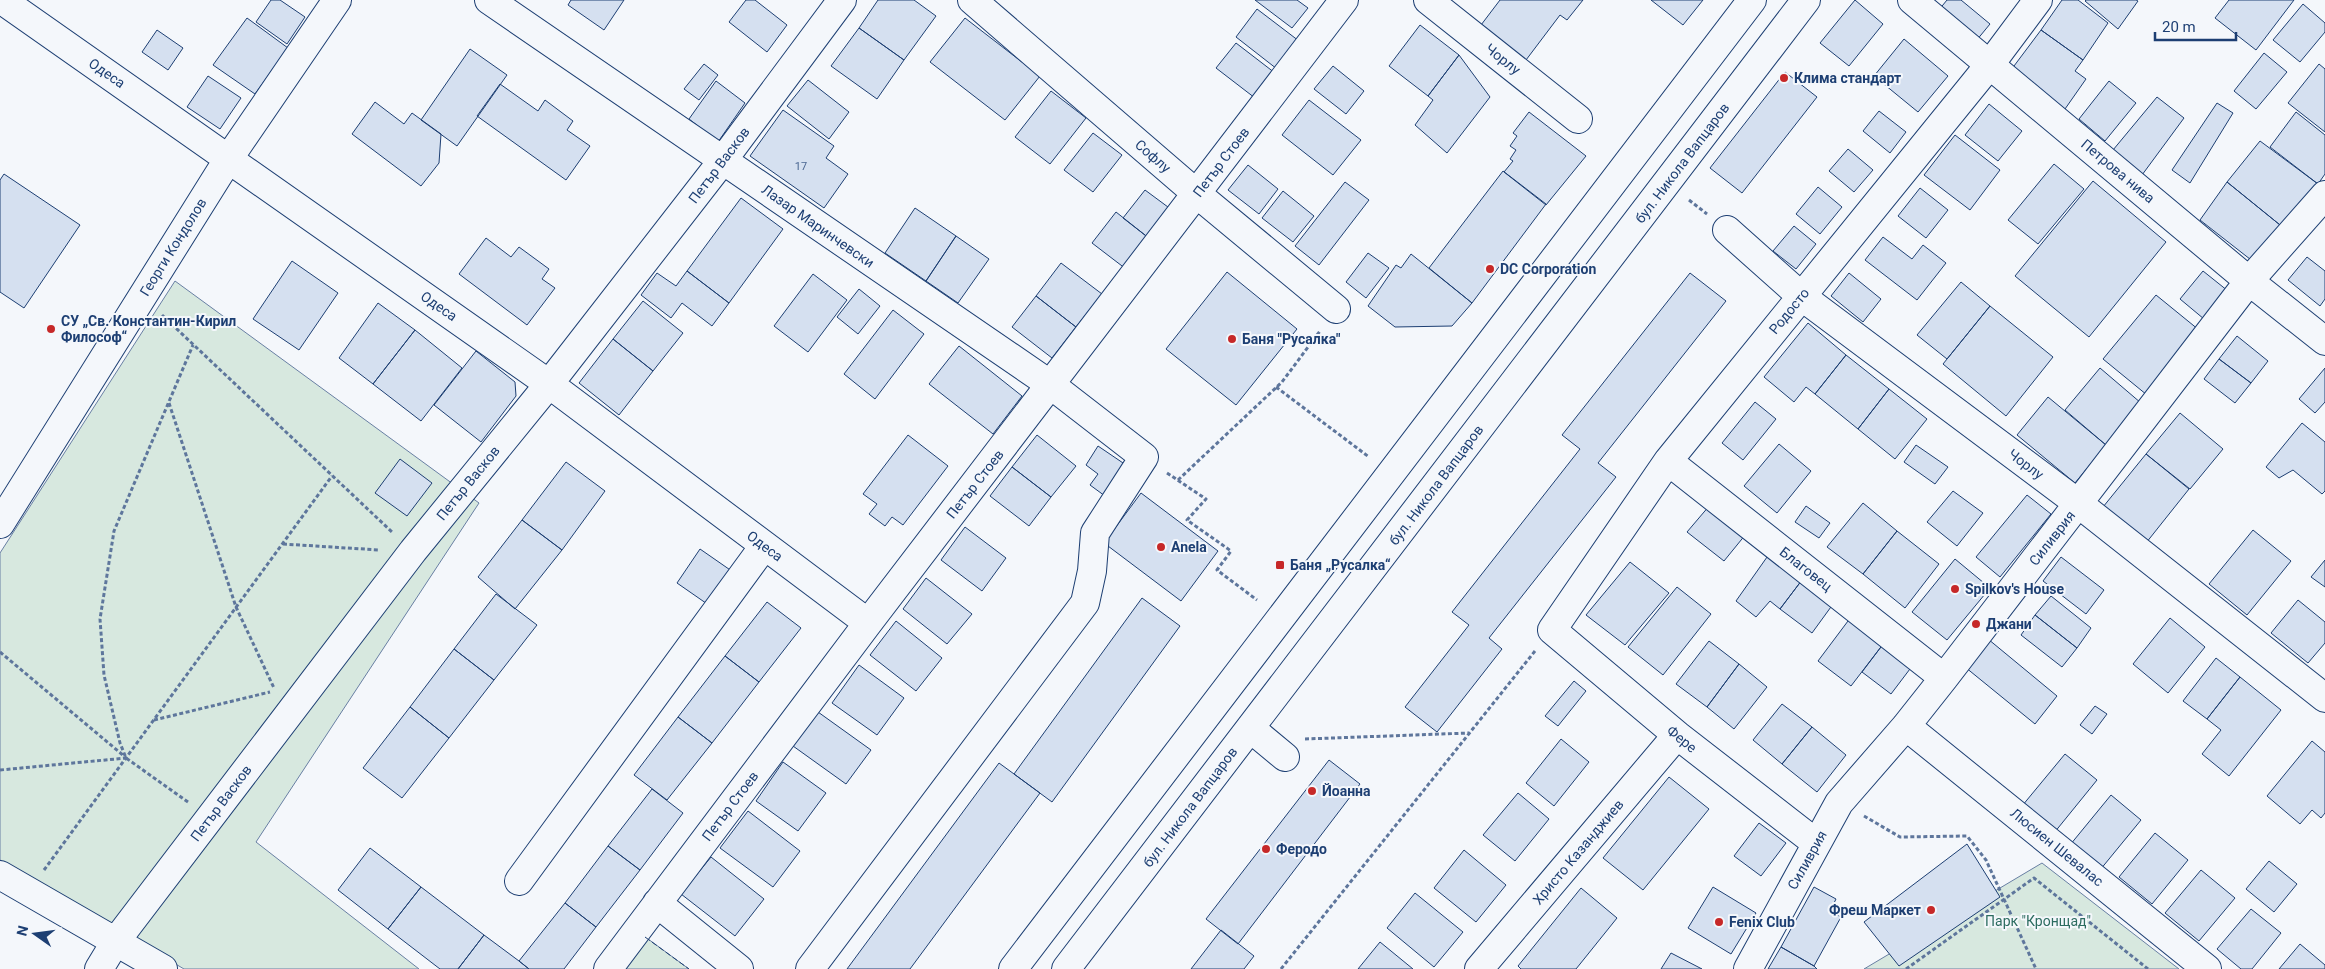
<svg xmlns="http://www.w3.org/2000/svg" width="2325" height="969" font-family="Roboto,sans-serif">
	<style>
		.green { fill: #d7e8df; stroke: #687fa3 }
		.building { fill: #d5e0f0; stroke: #1d3f73 }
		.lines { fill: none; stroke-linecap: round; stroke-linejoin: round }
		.minor-casing { stroke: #1d3f73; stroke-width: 30 }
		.path { stroke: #5e769c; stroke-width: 3; stroke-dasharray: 4 2.5; stroke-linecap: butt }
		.minor { stroke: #f4f7fb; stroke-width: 28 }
		.fence { stroke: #1d3f73; stroke-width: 1; stroke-dasharray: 6 2.5; stroke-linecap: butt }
		.poi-dot { fill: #c62828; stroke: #f4f7fb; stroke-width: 2 }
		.labels { text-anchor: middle; stroke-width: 4; stroke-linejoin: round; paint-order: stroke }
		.number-label { font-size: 11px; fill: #4b6792 }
		.street-label { font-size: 14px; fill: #1d3f73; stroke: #f4f7fb }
		.poi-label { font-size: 14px; font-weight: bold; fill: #1d3f73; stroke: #f4f7fb; text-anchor: start }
		.park-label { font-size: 14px; fill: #2c6c60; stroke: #f4f7fb }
	</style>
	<rect width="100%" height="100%" fill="#f4f7fb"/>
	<path class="green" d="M175 281 479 503 256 842 419 969H184L0 860V553Z
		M2042 863 2179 969H1864Z
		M644 936 689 969H620Z"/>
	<path class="building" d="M271 0H280L305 17 287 44 256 22Z
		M571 0H624L604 30 568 5Z
		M746 0H755L787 25 767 52 729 22Z
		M878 0H914L936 16 904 60 859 28Z
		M1255 0H1297L1308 8 1292 28Z
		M1500 0H1583L1567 20 1560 15 1526 60 1481 25Z
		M1651 0H1703L1683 25Z
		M1855 0 1883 24 1849 66 1820 43Z
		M1947 0H1961L1990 24 1976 41 1938 11Z
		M2062 0H2078L2108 23 2083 60 2041 30Z
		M2086 0H2136L2138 1 2118 29 2085 1Z
		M2229 0H2294L2256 50 2215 18Z
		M2303 4 2325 23V32L2300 62 2273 40Z
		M1257 9 1299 41 1277 69 1236 37Z
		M247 18 288 48 255 94 213 65Z
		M965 18 1040 76 1005 120 930 62Z
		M1420 25 1459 55 1428 96 1389 66Z
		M859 28 904 60 877 99 831 66Z
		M157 30 183 48 168 70 142 52Z
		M2041 30 2083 60 2075 71 2086 79 2065 109 2011 70Z
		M1904 39 1948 76 1918 112 1874 76Z
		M1236 43 1275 73 1255 98 1216 68Z
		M470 49 507 75 457 146 421 120Z
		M2264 53 2287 72 2256 109 2234 91Z
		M1459 55 1490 97 1447 153 1415 125 1433 100 1428 96Z
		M704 64 718 75 699 100 684 89Z
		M2319 64 2325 69V132L2288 103Z
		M1333 66 1364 91 1346 114 1314 89Z
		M1785 72 1817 97 1742 193 1710 168Z
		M208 76 241 98 220 129 187 107Z
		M808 80 849 112 829 139 787 106Z
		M716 81 745 103 718 142 689 119Z
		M2109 81 2136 103 2105 141 2079 119Z
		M500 84 538 111 545 100 573 121 567 130 590 146 566 180 477 116Z
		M1051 91 1086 118 1050 164 1015 137Z
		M2157 97 2184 118 2142 175 2113 150Z
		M1309 100 1361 140 1333 175 1282 135Z
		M375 102 404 124 412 113 441 134 439 163 421 186 352 134Z
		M2217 103 2233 113 2190 183 2172 170Z
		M1989 104 2022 131 1998 161 1965 135Z
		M783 110 834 146 826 158 848 174 824 208 750 156Z
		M1879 111 1906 132 1890 153 1863 131Z
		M1529 112 1586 156 1546 205 1504 172 1513 161 1510 159 1516 150 1510 146 1517 136 1513 133Z
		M2296 112 2325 135V174L2318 184 2270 147Z
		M1093 133 1122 155 1093 192 1064 170Z
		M1955 135 2000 170 1970 210 1924 175Z
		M2260 141 2318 184 2285 229 2227 182Z
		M1848 149 1873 170 1854 192 1829 171Z
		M2054 164 2084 189 2038 244 2008 220Z
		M1248 165 1278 189 1259 214 1228 190Z
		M1503 171 1546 204 1472 303 1429 268Z
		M4 174 80 225 24 308 0 292V180Z
		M2093 181 2166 242 2089 337 2015 276Z
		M1345 182 1369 200 1319 265 1295 246Z
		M2227 182 2285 229 2255 263 2200 220Z
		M1818 187 1842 207 1820 234 1796 214Z
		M1920 188 1948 210 1926 238 1898 216Z
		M1145 190 1172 210 1150 239 1123 218Z
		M1283 191 1314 216 1293 242 1262 218Z
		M741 198 783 229 729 303 687 271Z
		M915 208 956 236 926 281 885 253Z
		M1116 212 1150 239 1126 269 1092 243Z
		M1794 226 1816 244 1796 269 1773 251Z
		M956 236 989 259 958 303 926 281Z
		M1883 237 1912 259 1923 245 1946 263 1917 300 1865 260Z
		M486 238 511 257 519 247 549 269 542 279 555 288 527 325 459 274Z
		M1368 253 1389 268 1366 298 1346 282Z
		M1411 254 1472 303 1452 326 1395 327 1368 306 1396 265 1401 268Z
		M2307 257 2325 271V299L2320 306 2288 280Z
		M292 261 338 293 299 350 253 319Z
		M1061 263 1102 294 1076 327 1036 296Z
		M687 271 729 303 712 326 682 303 671 318 641 295 657 273 676 286Z
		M2203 271 2228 291 2204 319 2180 299Z
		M1227 272 1297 329 1236 405 1166 349Z
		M1690 273 1726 301 1598 463 1616 477 1489 638 1502 649 1437 732 1405 707 1469 625 1452 612 1580 449 1562 435Z
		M1849 273 1881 299 1863 322 1831 296Z
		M813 274 847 300 808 352 774 326Z
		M1961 282 1990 306 1947 359 1917 335Z
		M859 289 880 306 858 334 837 317Z
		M2156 295 2199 330 2147 395 2103 359Z
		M1036 296 1076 327 1052 358 1012 327Z
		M643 301 683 333 653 371 613 339Z
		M378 303 415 330 373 384 339 358Z
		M1990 306 2053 357 2006 416 1943 364Z
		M893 310 924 334 875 399 844 374Z
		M1808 323 1846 355 1815 394 1806 387 1794 402 1764 377Z
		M415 330 462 368 421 421 373 384Z
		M2237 336 2268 361 2251 383 2219 359Z
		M613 339 653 371 619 415 579 383Z
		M959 346 1022 396 993 434 929 384Z
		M476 351 515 382 516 396 481 442 434 405Z
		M1846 355 1889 389 1858 429 1815 394Z
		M2219 359 2251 383 2235 403 2204 379Z
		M2100 368 2141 403 2106 445 2065 410Z
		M2325 368V402L2315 413 2299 399Z
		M1889 389 1927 419 1895 459 1858 429Z
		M2048 397 2106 445 2075 483 2017 435Z
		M1755 402 1776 419 1743 460 1722 443Z
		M2180 413 2223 449 2190 489 2146 454Z
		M2302 423 2325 442V491L2322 494 2293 470 2279 478 2266 467Z
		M908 435 948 466 903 525 892 517 885 526 869 514 877 504 863 494Z
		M1037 435 1076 466 1051 497 1012 467Z
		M1779 444 1811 471 1777 513 1744 486Z
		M1916 445 1948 467 1935 484 1904 462Z
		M1098 446 1126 465 1105 496 1090 485 1098 474 1086 465Z
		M2146 454 2189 489 2146 543 2103 507Z
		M400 459 432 483 407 516 375 493Z
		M566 462 605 491 562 550 522 520Z
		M1012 467 1051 497 1029 526 990 496Z
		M1953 491 1983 513 1957 546 1927 522Z
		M1141 493 1218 551 1181 601 1104 543Z
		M2027 495 2051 514 2000 577 1976 557Z
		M1863 503 1897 531 1863 574 1827 547Z
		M1710 505 1746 534 1724 561 1687 532Z
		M1806 506 1830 523 1819 538 1795 522Z
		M522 520 562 550 515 609 478 577Z
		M965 527 1006 558 982 591 941 560Z
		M2253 530 2291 561 2247 615 2209 584Z
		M1897 531 1939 564 1905 608 1863 574Z
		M700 549 736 574 713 608 677 583Z
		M1772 550 1805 576 1780 609 1770 601 1756 617 1736 601Z
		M2061 557 2104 590 2086 614 2043 581Z
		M1955 559 1990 588 1947 640 1912 612Z
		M2325 560V587L2311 577Z
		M1630 562 1669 593 1625 645 1586 615Z
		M1805 576 1836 600 1812 633 1780 609Z
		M926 578 972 614 947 644 903 609Z
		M1677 587 1711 614 1663 675 1628 647Z
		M496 594 537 625 494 680 454 649Z
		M2051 596 2091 628 2077 648 2035 615Z
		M1142 598 1180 626 1052 802 1014 774Z
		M2298 600 2325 622V643L2308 663 2271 633Z
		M767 602 801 628 759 682 725 656Z
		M1854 613 1887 639 1851 686 1818 661Z
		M2035 615 2077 648 2062 667 2021 635Z
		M2170 618 2205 647 2168 693 2133 664Z
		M896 621 942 658 916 691 870 655Z
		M1887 639 1916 661 1891 694 1862 672Z
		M1988 639 2057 696 2035 724 1965 667Z
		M1709 641 1739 664 1707 707 1676 684Z
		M454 649 494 680 449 738 410 707Z
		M725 656 759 682 712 743 678 717Z
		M2216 658 2240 677 2207 719 2183 701Z
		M1739 664 1767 687 1734 729 1707 707Z
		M859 665 904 698 877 735 832 703Z
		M2240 677 2281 710 2229 776 2202 754 2221 730 2207 719Z
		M1574 681 1586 691 1558 726 1545 716Z
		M1782 704 1812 727 1782 764 1753 740Z
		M2095 706 2107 714 2092 734 2080 725Z
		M410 707 449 738 402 798 363 768Z
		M818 712 871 750 846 784 793 746Z
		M678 717 712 743 667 800 634 775Z
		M1812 727 1846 755 1817 792 1782 764Z
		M1561 739 1589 762 1554 806 1526 783Z
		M2312 741 2325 752V813L2321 818 2312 810 2300 824 2267 796Z
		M2065 754 2097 780 2054 833 2022 806Z
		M1329 760 1360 784 1238 944 1206 919Z
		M783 762 826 793 798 831 756 801Z
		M999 763 1040 793 910 969H847Z
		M1669 777 1709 809 1643 890 1603 858Z
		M652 789 683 813 640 870 608 846Z
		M1518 793 1549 819 1515 861 1483 835Z
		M2111 795 2141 820 2100 870 2070 845Z
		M748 811 800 851 773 887 720 848Z
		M1759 823 1786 843 1761 876 1734 856Z
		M2155 833 2188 860 2152 904 2119 877Z
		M1967 844 2000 897 1899 966 1864 922Z
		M608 846 640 870 596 927 565 903Z
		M370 848 421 887 388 929 338 890Z
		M1464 850 1506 885 1476 922 1434 888Z
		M711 857 764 899 735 936 681 894Z
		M2269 861 2297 884 2274 912 2246 889Z
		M2201 870 2235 898 2199 941 2165 913Z
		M421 887 484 935 458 969H440L388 929Z
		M1713 887 1756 913 1731 954 1688 928Z
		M1814 887 1836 899 1830 911 1841 917 1814 966 1781 947Z
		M1581 888 1617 918 1576 969H1521L1518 966Z
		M1415 893 1463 932 1434 967 1387 928Z
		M565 903 596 927 564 969H529L519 961Z
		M2251 909 2281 933 2252 969H2241L2217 949Z
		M1221 930 1254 956 1244 969H1191Z
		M484 935 519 961 529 969H458Z
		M1380 942 1413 969H1358Z
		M2300 944 2325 965V969H2279Z
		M1781 947 1814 966 1817 969H1768Z
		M1671 953 1702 969H1661Z"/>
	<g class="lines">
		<defs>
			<path id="minor" d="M2 0 549 384 868 623
				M489 0 1051 385 1144 457 1095 533 1092 571 1085 603 810 969
				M972 0 1197 194 1336 309
				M1428 0 1578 119
				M1912 0 2249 281 2325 341
				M1727 230 1801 296 2079 504 2325 698
				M1668 461 1944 678
				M0 524 229 158 337 0
				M1906 726 2207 969
				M1250 728 1285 757
				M1816 843 1677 735 1552 630 1668 461 1991 63 2038 0
				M0 875 163 969
				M519 881 764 546
				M657 903 739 969
				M99 969 116 941 413 551 549 384 723 160 842 0
				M608 969 868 623 1344 0
				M1013 969 1752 0
				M1066 969 1806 0
				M1479 969 1677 735
				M1748 969 1839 803 1906 726 1944 678 2249 281 2325 195"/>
		</defs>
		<use href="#minor" class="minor-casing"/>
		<path class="path" d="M1689 200 1707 214
			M162 315 392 532
			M1276 387 1369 457
			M169 403 236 607 274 688
			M1167 473 1206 499 1187 520 1231 551 1217 570 1257 600
			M1178 480 1282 382 1320 331
			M283 544 379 550
			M0 652 124 756
			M154 720 270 692
			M1305 739 1469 733
			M0 770 126 758
			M188 802 126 758 120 743 104 675 100 619 114 531 193 345
			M1864 816 1900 837 1967 836 1986 860 2036 969
			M44 870 332 476
			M1281 969 1535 651
			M1906 969 2034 878 2148 969"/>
		<use href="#minor" class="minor"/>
		<path class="fence" d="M645 937 689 969"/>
	</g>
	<g class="poi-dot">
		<circle cx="1784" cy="78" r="5"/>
		<circle cx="1490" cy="269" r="5"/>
		<circle cx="51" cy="329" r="5"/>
		<circle cx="1232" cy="339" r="5"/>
		<circle cx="1161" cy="547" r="5"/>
		<rect x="1275" y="560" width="10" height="10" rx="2.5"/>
		<circle cx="1955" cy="589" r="5"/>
		<circle cx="1976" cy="624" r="5"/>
		<circle cx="1312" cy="791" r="5"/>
		<circle cx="1266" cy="849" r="5"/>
		<circle cx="1931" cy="910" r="5"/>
		<circle cx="1719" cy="922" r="5"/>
	</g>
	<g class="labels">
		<g class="number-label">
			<text x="801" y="170">17</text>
		</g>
		<g class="street-label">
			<text transform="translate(1503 59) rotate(38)" y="5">Чорлу</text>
			<text transform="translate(107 73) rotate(35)" y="5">Одеса</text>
			<text transform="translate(1153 156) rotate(41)" y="5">Софлу</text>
			<text transform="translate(1221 162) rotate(-53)" y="5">Петър Стоев</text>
			<text transform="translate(1682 163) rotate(-53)" y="5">бул. Никола Вапцаров</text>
			<text transform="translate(719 165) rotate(-53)" y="5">Петър Васков</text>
			<text transform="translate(2118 171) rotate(40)" y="5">Петрова нива</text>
			<text transform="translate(818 226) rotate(35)" y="5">Лазар Маринчевски</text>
			<text transform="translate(173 247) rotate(-58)" y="5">Георги Кондолов</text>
			<text transform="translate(439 306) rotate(35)" y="5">Одеса</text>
			<text transform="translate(1789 311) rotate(-51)" y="5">Родосто</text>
			<text transform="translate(2026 464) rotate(37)" y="5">Чорлу</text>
			<text transform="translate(468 483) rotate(-51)" y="5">Петър Васков</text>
			<text transform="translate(975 484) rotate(-52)" y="5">Петър Стоев</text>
			<text transform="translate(1436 485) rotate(-53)" y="5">бул. Никола Вапцаров</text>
			<text transform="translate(2052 538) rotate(-52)" y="5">Силиврия</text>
			<text transform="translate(765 546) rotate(37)" y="5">Одеса</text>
			<text transform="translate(1806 569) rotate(38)" y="5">Благовец</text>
			<text transform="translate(1682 739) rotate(39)" y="5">Фере</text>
			<text transform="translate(221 803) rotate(-53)" y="5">Петър Васков</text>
			<text transform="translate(730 806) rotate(-53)" y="5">Петър Стоев</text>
			<text transform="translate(1190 807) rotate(-53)" y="5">бул. Никола Вапцаров</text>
			<text transform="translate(2057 847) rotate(39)" y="5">Люсиен Шевалас</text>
			<text transform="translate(1578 852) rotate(-50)" y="5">Христо Казанджиев</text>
			<text transform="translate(1807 860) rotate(-61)" y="5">Силиврия</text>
		</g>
		<g class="poi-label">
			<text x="1794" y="83">Клима стандарт</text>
			<text x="1500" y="274">DC Corporation</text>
			<text x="61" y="326">СУ „Св. Константин-Кирил<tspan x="61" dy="16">Философ“</tspan></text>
			<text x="1242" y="344">Баня "Русалка"</text>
			<text x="1171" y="552">Anela</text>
			<text x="1290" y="570">Баня „Русалка“</text>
			<text x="1965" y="594">Spilkov's House</text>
			<text x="1986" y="629">Джани</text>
			<text x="1322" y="796">Йоанна</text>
			<text x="1276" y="854">Феродо</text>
			<text x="1921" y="915" text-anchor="end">Фреш Маркет</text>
			<text x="1729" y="927">Fenix Club</text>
		</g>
		<g class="park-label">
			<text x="2038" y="926">Парк "Кронщад"</text>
		</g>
	</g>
	<g transform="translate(35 934) rotate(284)" stroke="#f4f7fb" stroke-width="4" paint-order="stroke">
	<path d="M0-4L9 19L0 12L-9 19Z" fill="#1d3f73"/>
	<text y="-8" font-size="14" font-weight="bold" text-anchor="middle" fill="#1d3f73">N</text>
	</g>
	<path d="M2155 32v8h81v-8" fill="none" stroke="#1d3f73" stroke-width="2.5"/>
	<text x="2162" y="32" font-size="15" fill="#1d3f73" stroke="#f4f7fb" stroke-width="4" paint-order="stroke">20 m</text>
</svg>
